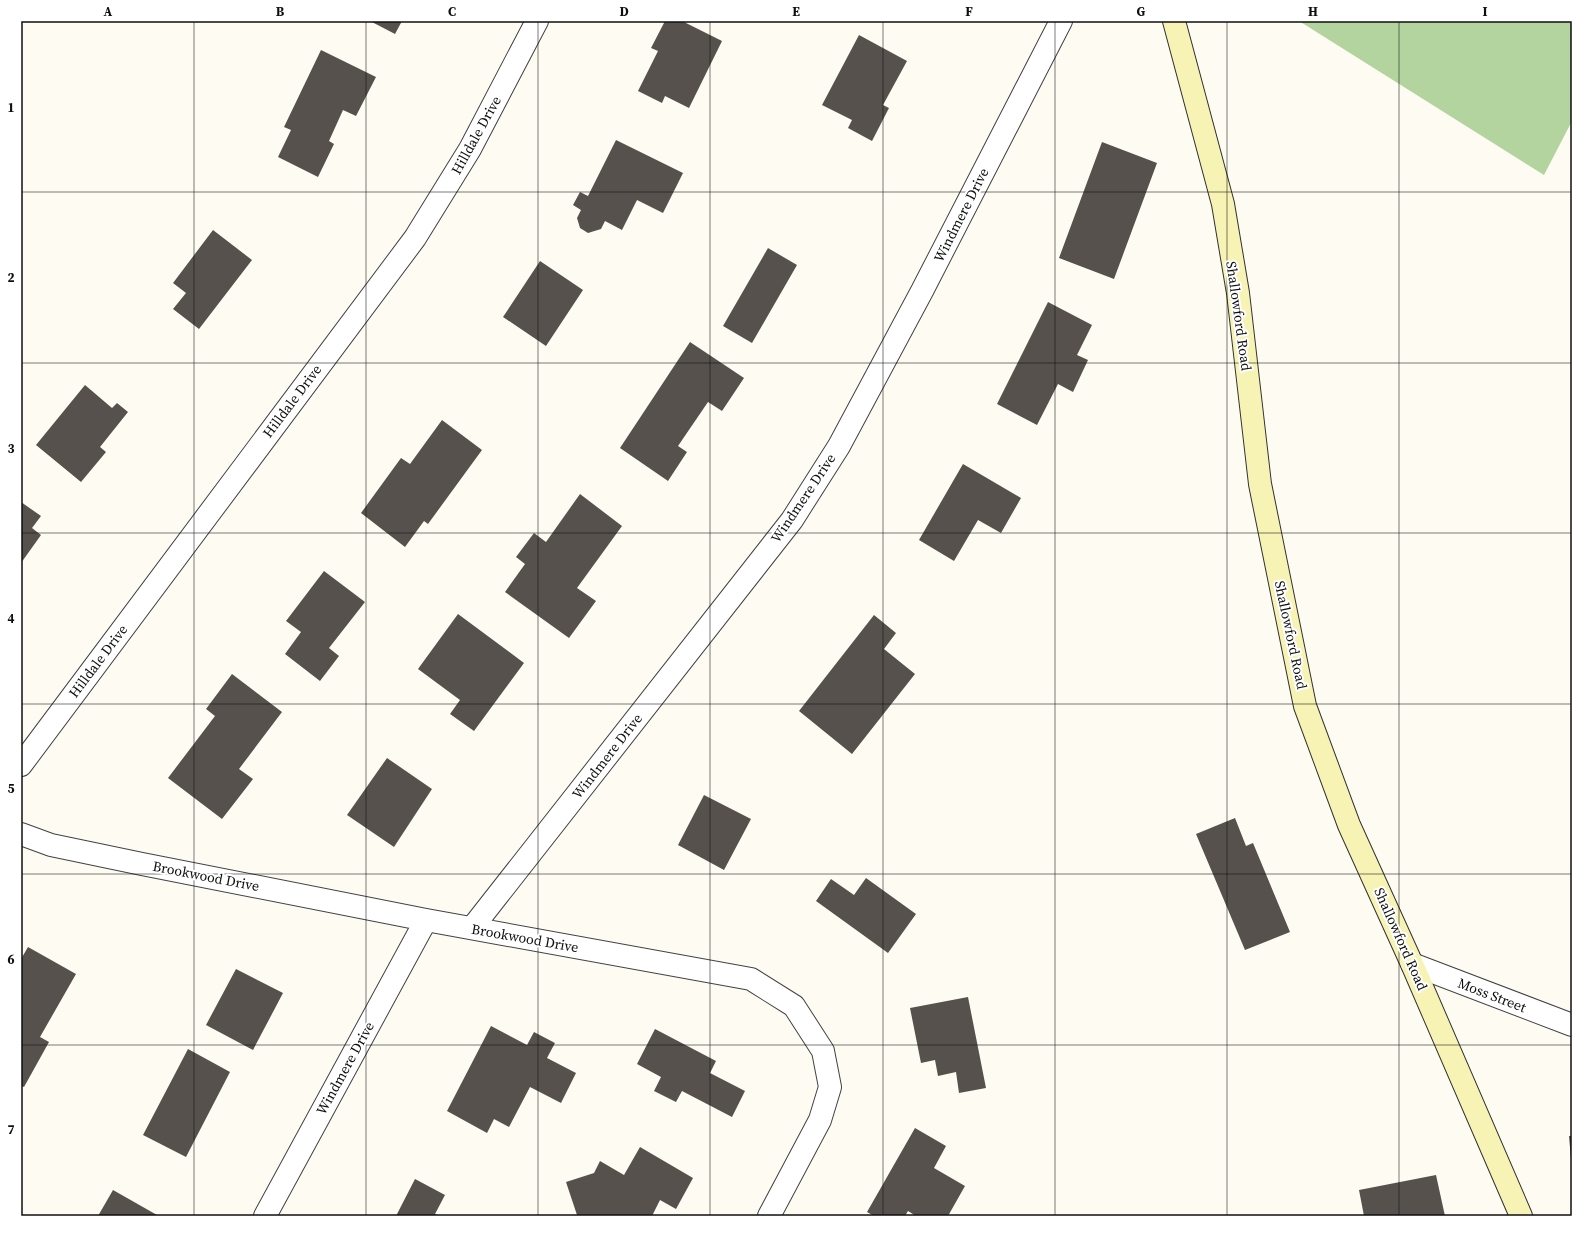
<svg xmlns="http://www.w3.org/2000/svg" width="1593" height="1237" font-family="'Source Serif 4',serif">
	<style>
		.forest { fill: #b4d49f }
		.building { fill: #56514c }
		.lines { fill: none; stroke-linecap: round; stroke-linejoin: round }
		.street-casing { stroke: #424242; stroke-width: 24 }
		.secondary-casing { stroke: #313131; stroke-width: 24 }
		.street { stroke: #fff; stroke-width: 22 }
		.secondary { stroke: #f6f3b4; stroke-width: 22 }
		.grid { fill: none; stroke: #0f0f0f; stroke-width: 1; stroke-opacity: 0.55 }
		.labels { text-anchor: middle; stroke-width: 4; stroke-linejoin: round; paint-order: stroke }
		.street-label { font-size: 14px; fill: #0f0f0f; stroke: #fff }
		.neatline { fill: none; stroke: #0f0f0f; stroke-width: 1.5 }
		.grid-label { font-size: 13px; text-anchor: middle; font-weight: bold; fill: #0f0f0f }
	</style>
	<rect width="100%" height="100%" fill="#fefcf2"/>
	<path class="forest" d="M1299 21H1572V121L1544 175Z"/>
	<path class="building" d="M370 21H402L395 34Z
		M665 21H682L722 41 689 108 665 96 662 103 638 91 658 51 651 48Z
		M859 35 907 61 883 105 889 108 872 141 848 128 852 120 822 105Z
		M321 50 376 77 356 116 343 110 329 141 334 144 318 177 278 157 291 130 284 127Z
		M616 140 683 173 663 213 637 200 622 230 605 221 601 229 588 233 580 228 577 218 581 210 573 205 580 192 588 196Z
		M1102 142 1157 163 1114 279 1059 258Z
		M213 230 252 260 199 329 173 309 186 293 173 283Z
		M768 248 797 265 752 343 723 326Z
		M540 261 583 290 546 346 503 317Z
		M1048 302 1092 325 1077 355 1088 360 1073 392 1058 384 1037 425 997 404Z
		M690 342 744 378 722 411 708 402 678 446 687 452 668 481 620 448Z
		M85 385 112 408 117 403 128 412 100 447 106 452 81 482 36 445Z
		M442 420 482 450 428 524 424 521 405 547 361 513 401 458 410 464Z
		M963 464 1021 498 1001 533 978 520 954 561 919 540Z
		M580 494 622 526 577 588 596 601 569 638 505 592 525 564 516 557 534 533 546 542Z
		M21 502 41 516 32 528 41 535 21 563Z
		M324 571 365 602 329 648 339 656 320 681 285 654 301 632 286 621Z
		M458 614 524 663 474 731 450 714 460 700 418 669Z
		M874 615 896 633 884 649 915 674 852 754 799 711Z
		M232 674 282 712 239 769 253 779 222 819 168 778 215 716 206 709Z
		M387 758 432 789 394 847 347 815Z
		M704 795 751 819 724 870 678 845Z
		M1235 818 1246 846 1253 843 1290 932 1245 950 1196 834Z
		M866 878 916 914 888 953 816 901 831 879 854 895Z
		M28 947 76 974 40 1037 49 1042 24 1087 21 1086V959Z
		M236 969 283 993 253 1050 206 1025Z
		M968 997 986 1088 959 1093 956 1072 938 1076 935 1060 921 1063 910 1008Z
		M491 1026 527 1045 534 1032 555 1043 547 1058 576 1073 561 1103 530 1087 509 1127 494 1119 487 1133 447 1111Z
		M655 1029 716 1061 710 1073 745 1091 732 1117 682 1091 676 1102 654 1091 661 1077 637 1064Z
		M188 1049 230 1072 186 1157 143 1135Z
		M915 1128 946 1146 934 1168 965 1186 948 1216H916L908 1211 905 1216H874L867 1212Z
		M1569 1136H1572V1159H1571Z
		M640 1147 693 1178 676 1209 660 1200 652 1216 577 1215 566 1182 594 1173 600 1161 624 1175Z
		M1436 1175 1445 1216H1364L1359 1190Z
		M415 1179 445 1195 435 1214 440 1216H396Z
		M113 1190 157 1215 156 1216H98Z"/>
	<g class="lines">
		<defs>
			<path id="street" d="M21 765 415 238 470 149 537 21
				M21 834 51 845 142 864 426 920 751 979 794 1006 823 1051 830 1087 820 1120 769 1216
				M472 928 792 520 839 446 922 291 1061 21
				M1412 964 1572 1025
				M265 1216 426 920"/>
			<path id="secondary" d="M1174 21 1223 204 1238 293 1260 484 1305 706 1349 825 1412 964 1521 1216"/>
		</defs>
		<use href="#street" class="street-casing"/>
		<use href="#secondary" class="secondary-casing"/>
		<use href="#street" class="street"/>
		<use href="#secondary" class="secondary"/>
	</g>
	<path class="grid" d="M194 21V1216M366 21V1216M538 21V1216M710 21V1216M883 21V1216M1055 21V1216M1227 21V1216M1399 21V1216M21 192H1572M21 363H1572M21 533H1572M21 704H1572M21 874H1572M21 1045H1572"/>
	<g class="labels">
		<g class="street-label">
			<text transform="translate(476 135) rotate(-61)" y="5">Hilldale Drive</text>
			<text transform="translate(961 215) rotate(-63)" y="5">Windmere Drive</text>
			<text transform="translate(1239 316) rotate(82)" y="5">Shallowford Road</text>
			<text transform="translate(292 401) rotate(-53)" y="5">Hilldale Drive</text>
			<text transform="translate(803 498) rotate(-56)" y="5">Windmere Drive</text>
			<text transform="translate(1291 635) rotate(78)" y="5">Shallowford Road</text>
			<text transform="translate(98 661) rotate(-53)" y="5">Hilldale Drive</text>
			<text transform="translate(607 756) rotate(-52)" y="5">Windmere Drive</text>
			<text transform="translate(206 876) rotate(11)" y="5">Brookwood Drive</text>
			<text transform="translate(525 938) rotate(10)" y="5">Brookwood Drive</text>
			<text transform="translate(1401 939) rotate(66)" y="5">Shallowford Road</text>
			<text transform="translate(1492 995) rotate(21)" y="5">Moss Street</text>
			<text transform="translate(345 1068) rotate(-61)" y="5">Windmere Drive</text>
		</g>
	</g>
	<rect width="1593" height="1237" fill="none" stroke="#ffffff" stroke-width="44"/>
	<rect x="22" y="22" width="1549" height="1193" class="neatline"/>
	<g class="grid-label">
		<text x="108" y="16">A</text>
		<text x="280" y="16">B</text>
		<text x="452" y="16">C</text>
		<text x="624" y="16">D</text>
		<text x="796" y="16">E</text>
		<text x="969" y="16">F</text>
		<text x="1141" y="16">G</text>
		<text x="1313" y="16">H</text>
		<text x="1485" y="16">I</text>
		<text x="11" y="112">1</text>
		<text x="11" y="282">2</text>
		<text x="11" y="453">3</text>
		<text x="11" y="623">4</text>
		<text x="11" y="793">5</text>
		<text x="11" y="964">6</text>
		<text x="11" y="1134">7</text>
	</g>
</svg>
